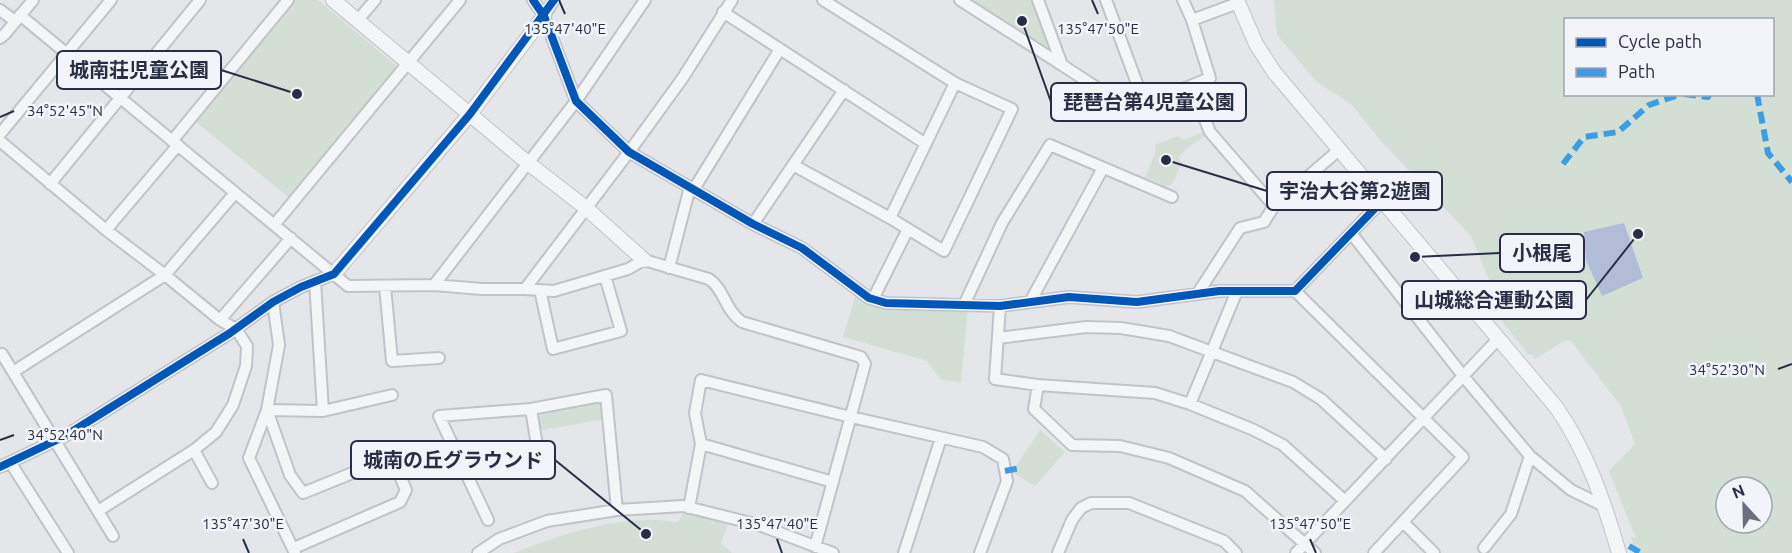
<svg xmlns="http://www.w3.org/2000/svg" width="1792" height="553" font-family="Ubuntu,'Noto Sans JP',sans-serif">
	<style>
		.green { fill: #d3ded5; fill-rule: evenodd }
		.water { fill: #b1bdd7 }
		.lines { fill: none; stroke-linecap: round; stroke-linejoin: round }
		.minor-casing { stroke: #c2c3c8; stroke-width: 14 }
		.tertiary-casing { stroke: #c2c3c8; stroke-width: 16 }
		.minor { stroke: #f4f5f7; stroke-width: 10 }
		.tertiary { stroke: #f4f5f7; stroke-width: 14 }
		.quiet { stroke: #3d9de4; stroke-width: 6; stroke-dasharray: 12 6; stroke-linecap: butt }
		.cycleway-casing { stroke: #f3f4f9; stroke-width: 11 }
		.cycleway { stroke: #0057b8; stroke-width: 8 }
		.ticks { fill: none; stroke: #292e46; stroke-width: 2 }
		.ticks-label { font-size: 15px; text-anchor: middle; fill: #292e46; stroke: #f3f4f9; stroke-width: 5; stroke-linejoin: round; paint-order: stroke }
		.leader { fill: none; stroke: #292e46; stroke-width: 2 }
		.callout-dot { fill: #292e46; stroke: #f3f4f9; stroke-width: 2 }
		.callout { fill: #f3f4f9; stroke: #292e46; stroke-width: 2 }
		.callout-label { font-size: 20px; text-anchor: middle; font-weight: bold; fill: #292e46 }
	</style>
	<rect width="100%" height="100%" fill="#e5e6ea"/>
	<path class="green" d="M294 0H318L398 67 291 199 196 122Z
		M973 0H1035L1051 42 1046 47H1037Z
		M1274 0H1792V553H1635L1631 536 1636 539 1609 471 1635 444 1621 406 1570 340 1561 343 1535 359 1531 354 1529 355 1494 311 1495 294 1471 236 1381 141 1352 105 1317 82 1277 35ZM1566 20H1772V94H1566ZM1726 487H1762V523H1726Z
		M1205 131 1206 136 1192 144 1178 157 1182 163 1172 184 1165 186 1145 177 1156 151 1155 145 1178 136 1184 140Z
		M856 293 868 302 968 308 961 382 941 380 927 361 843 337Z
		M599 401 605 407 606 419 542 430 539 418 545 409Z
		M1040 430 1065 452 1035 486 1012 472Z
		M684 512 728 524 721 543 732 553H514C554 537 602 521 645 520 656 519 667 521 678 522Z"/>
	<path class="water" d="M1624 223 1643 278 1602 296 1586 260 1584 232Z"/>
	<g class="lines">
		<defs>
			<path id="minor" d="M533 0 544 16 576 101 629 152 753 224 802 248 869 298 886 303 1000 306 1069 297 1137 302 1219 291H1295L1383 200
				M960 0 1062 65
				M1038 0 1062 65 1131 110 1210 78 1192 20 1183 0
				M1106 0 1145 105
				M0 10 15 21
				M723 12 926 144
				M20 15 348 286 434 285 482 289H525L554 291 628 269 644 260 709 279C725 290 724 309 742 322L861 357 865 364 815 547
				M544 16 554 0
				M1192 20 1238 3
				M357 21 375 0
				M0 38 5 34 33 0
				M1191 86 1210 132 1274 206
				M0 134 111 0
				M0 141 106 230 165 275 220 320 236 329 247 346 246 366 233 405 216 432 194 450 98 511
				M172 141 288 0
				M793 165 890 218 944 251 1012 109 955 83 823 0
				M50 184 200 0
				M694 189 780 49
				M890 218 955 83
				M753 224 844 90
				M274 225 460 0
				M106 230 178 145
				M1351 233 1464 377 1530 456 1571 490 1604 506
				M669 268 690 187
				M315 281 323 411
				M434 285 576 101 645 0
				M385 286 392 361 439 358
				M525 289 629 152 682 79 732 0
				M540 290 553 349 621 331 605 276
				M1295 291 1463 457 1374 553
				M1198 293 1240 228 1264 222 1274 206 1340 149
				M873 299 908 229
				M273 302 279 345 267 410 249 458 295 553
				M1030 302 1103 168
				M964 305 1002 223 1050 145 1172 197
				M1000 306 995 379 1038 385 1155 393 1190 404 1254 430 1283 445 1345 501
				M220 320 291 238
				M998 338 1086 327 1121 328 1169 336 1293 382 1321 399 1386 459
				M0 355 2 354 113 536
				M13 372 165 275 235 193
				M1038 385 1034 409 1072 445 1120 446 1169 458 1245 491 1315 553
				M1190 404 1237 291
				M531 409 540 464
				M701 444 833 482
				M194 450 212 483
				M10 462 68 553
				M0 467 65 436 230 333 273 302 301 287 334 274
				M689 508 701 444 695 413 701 380 851 417 983 447 1003 459 1007 481 980 553
				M488 520 439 416 531 409 606 395 617 510
				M1403 522 1434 553
				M294 548 400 502 406 490 392 457 303 493 290 475 267 410 323 411 392 395
				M1484 548 1511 514 1530 456
				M478 553 499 539 547 521 617 510 683 506 759 525 833 553
				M904 553 941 438
				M1058 553 1072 520 1081 508 1091 503H1129L1224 541 1236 553
				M1296 553 1499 338"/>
			<path id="tertiary" d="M333 0 528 163 586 208 644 260
				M1237 0 1256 44 1274 72 1556 407C1587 451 1604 502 1619 553
				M334 274 470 114 544 16"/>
		</defs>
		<use href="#minor" class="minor-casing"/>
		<use href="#tertiary" class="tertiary-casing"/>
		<use href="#minor" class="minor"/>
		<use href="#tertiary" class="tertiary"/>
		<path class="quiet" d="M1717 18V20
			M1684 94 1708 97 1709 94
			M1757 94 1768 153 1792 182
			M1563 164 1584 137 1618 132 1649 105 1681 94
			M1005 471 1020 468
			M1629 546 1641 553"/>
		<defs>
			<path id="cycleway" d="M533 0 544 16 576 101 629 152 753 224 802 248 869 298 886 303 1000 306 1069 297 1137 302 1219 291H1295L1383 200
				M0 467 65 436 230 333 273 302 301 287 334 274 470 114 554 0"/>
		</defs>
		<use href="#cycleway" class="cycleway-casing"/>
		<use href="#cycleway" class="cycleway"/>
	</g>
	<path class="ticks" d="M559 0 565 14M1092 0 1098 14M0 117 14 111M1778 369 1792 364M0 440 14 435M243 539 249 553M777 539 782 553M1310 539 1316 553"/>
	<g class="ticks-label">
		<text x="1098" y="34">135°47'50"E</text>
		<text x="565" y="34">135°47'40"E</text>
		<text x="65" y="116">34°52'45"N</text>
		<text x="1727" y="375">34°52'30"N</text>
		<text x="65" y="440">34°52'40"N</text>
		<text x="243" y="529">135°47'30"E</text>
		<text x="777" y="529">135°47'40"E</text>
		<text x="1310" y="529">135°47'50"E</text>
	</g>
	<path class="leader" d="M297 94L221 70M1022 21L1051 102M1166 160L1267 191M1415 257L1500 253M1638 234L1586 300M646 534L555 460"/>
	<g class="callout-dot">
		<circle cx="297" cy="94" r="6"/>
		<circle cx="1022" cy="21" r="6"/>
		<circle cx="1166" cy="160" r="6"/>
		<circle cx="1415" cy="257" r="6"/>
		<circle cx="1638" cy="234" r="6"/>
		<circle cx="646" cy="534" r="6"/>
	</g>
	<g class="callout">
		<rect x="57" y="51" width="164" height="38" rx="6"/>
		<rect x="1051" y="83" width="195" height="38" rx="6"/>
		<rect x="1267" y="172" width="175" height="38" rx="6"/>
		<rect x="1500" y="234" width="84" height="38" rx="6"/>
		<rect x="1402" y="281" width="184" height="38" rx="6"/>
		<rect x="351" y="441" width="204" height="38" rx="6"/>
	</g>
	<g class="callout-label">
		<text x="139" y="77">城南荘児童公園</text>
		<text x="1149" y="109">琵琶台第4児童公園</text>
		<text x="1355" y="198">宇治大谷第2遊園</text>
		<text x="1542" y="260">小根尾</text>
		<text x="1494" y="307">山城総合運動公園</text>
		<text x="453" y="467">城南の丘グラウンド</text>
	</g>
	<rect x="1564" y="18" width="210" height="78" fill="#f3f4f9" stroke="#a2a5b1" stroke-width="1.5"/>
	<rect x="1576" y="38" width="30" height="9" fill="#0057b8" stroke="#a2a5b1" stroke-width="1.5"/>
	<text x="1618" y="48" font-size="18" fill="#292e46">Cycle path</text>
	<rect x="1576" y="68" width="30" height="9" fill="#3d9de4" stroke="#a2a5b1" stroke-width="1.5"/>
	<text x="1618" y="78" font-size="18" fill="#292e46">Path</text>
	<g transform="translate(1744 505) rotate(338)"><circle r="28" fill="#f3f4f9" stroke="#a2a5b1" stroke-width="1.5"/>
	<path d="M0-4.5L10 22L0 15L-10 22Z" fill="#6b6e7f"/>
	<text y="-9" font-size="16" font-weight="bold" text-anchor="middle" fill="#292e46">N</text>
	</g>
</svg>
